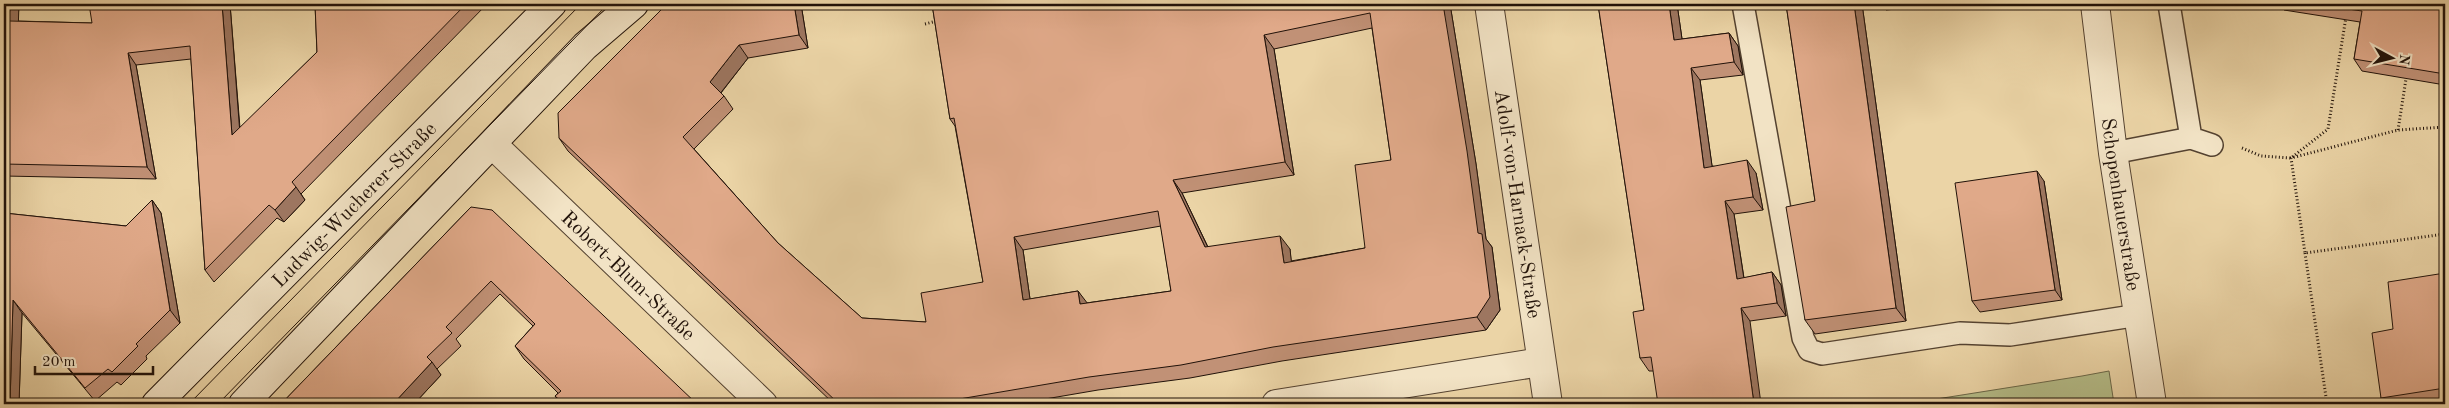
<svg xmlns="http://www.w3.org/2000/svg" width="2449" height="408" font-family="'Old Standard TT',serif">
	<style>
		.green { fill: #b5bd89; stroke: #6b6849 }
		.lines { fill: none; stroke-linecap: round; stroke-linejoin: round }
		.lane-casing { stroke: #544230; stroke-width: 24 }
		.street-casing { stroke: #544230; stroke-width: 30 }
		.secondary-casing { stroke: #211209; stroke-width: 30 }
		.path { stroke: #211209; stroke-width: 3; stroke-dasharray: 1 2.5; stroke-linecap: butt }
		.lane { stroke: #f2e3c5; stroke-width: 21 }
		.street { stroke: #f2e3c5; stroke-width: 28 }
		.secondary { stroke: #f2e3c5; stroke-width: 28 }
		.tram { stroke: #211209; stroke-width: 1 }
		.wall { fill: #c19176; stroke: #211209; fill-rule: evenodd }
		.shaded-wall { fill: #9d7660; stroke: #211209 }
		.building { fill: #e0a989; stroke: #211209; fill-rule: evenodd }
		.labels { text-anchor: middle; stroke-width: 4.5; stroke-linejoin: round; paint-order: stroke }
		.street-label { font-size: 20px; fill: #211209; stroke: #f2e3c5 }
	</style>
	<rect width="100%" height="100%" fill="#ebd4a6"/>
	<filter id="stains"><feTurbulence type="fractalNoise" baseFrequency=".004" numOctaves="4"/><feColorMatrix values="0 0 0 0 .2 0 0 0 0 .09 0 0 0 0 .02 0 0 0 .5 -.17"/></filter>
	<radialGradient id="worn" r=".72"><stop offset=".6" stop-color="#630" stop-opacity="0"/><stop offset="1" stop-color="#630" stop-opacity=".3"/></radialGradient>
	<path class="green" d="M2109 371 2114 404H1905L2082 376Z"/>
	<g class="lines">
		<defs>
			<path id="lane" d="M1743 4 1803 338 1809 350 1822 354 1960 333 2010 335 2139 315
				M2169 4 2191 138
				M2113 153 2191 138 2212 145"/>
			<g id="street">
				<path id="s1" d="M1489 4 1548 404"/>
				<path id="s2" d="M2095 4 2113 153 2152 404"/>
				<path id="s3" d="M493 145 763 404"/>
				<path d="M1276 404 1541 362"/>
			</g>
			<g id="secondary">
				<path id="s4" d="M156 404 552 4"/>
				<path d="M243 404 585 46 634 4"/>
			</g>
		</defs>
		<use href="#lane" class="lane-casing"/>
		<use href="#street" class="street-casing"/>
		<use href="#secondary" class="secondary-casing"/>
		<path class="path" d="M925 24 937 21
			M2445 127 2398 130 2291 158 2305 253 2445 234
			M2398 130 2406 79
			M2242 148 2261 156 2291 158 2328 129 2346 17
			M2305 253 2327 404"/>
		<use href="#lane" class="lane"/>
		<use href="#street" class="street"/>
		<use href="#secondary" class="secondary"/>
		<path class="tram" d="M189 404 581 4
			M218 404 608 4"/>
	</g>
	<path class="wall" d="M4 4H19L18 21 92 23 230 4 240 128 317 52 315 4H487L301 194 305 200 284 222 277 218 214 282 205 270 191 59 136 65 156 179 4 176Z
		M667 4H801L808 48 748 58 721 93 724 96 733 109 694 149 778 243 862 318 926 322 983 282 955 126 950 119 932 4H1450L1476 164 1486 239 1492 247 1500 310 1486 330 1282 361 1190 378 1098 390 1016 404H834L568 151 559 138ZM1372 28 1391 160 1365 248 1291 261 1290 249 1208 247 1182 193 1294 175 1274 49ZM1161 226 1171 291 1086 303 1078 291 1030 299 1023 250Z
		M1598 4H1677L1682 39 1729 33 1738 46 1743 75 1700 80 1712 166 1756 173 1763 210 1734 214 1744 278 1772 272 1781 285 1786 316 1750 321 1653 371H1649L1640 358 1644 310Z
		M1786 4H1862L1906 321 1815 334 1805 320 1815 201Z
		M1882 4H1946L1886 10Z
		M2181 4H2205L2204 8 2182 5Z
		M2280 4H2445V85L2362 71 2354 59 2360 22 2284 10Z
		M2044 181 2062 300 1980 312 1972 301Z
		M152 200 161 213 180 323 146 356 147 359 121 385 117 382 95 401 22 313 19 404 4 213 126 226Z
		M471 207 697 404H561L555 396 558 393 524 359 515 346 533 326 500 294 456 339 461 346 437 369 441 375 414 404H281Z
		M2445 273V403L2435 404H2385L2381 398 2393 329Z"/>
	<path class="shaded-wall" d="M10 4H19L18 33 9 21Z
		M222 4H230L241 147 232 135Z
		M794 4H801L808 48 799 35Z
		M1443 4H1450L1476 164 1486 239 1492 247 1500 310 1486 330 1477 317Z
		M1669 4H1677L1684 53 1674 40Z
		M1854 4H1862L1906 321 1896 308Z
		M2201 4H2205L2204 8Z
		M1729 33 1738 46 1743 75 1734 62Z
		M1264 35 1274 49 1294 175 1285 162Z
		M739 45 748 58 719 95 710 82Z
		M128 53 136 65 156 179 147 167Z
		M1691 68 1700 80 1714 180 1704 168Z
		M1747 160 1756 173 1763 210 1753 197Z
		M2037 171 2044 181 2062 300 2055 290Z
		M1173 180 1182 193 1214 260 1205 247Z
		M296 187 305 200 284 222 275 210Z
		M152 200 161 213 180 323 170 310Z
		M1725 201 1734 214 1746 292 1737 279Z
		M1280 236 1290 249 1293 276 1284 263Z
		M1014 237 1023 250 1032 313 1023 300Z
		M1772 272 1781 285 1786 316 1777 303Z
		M1078 291 1088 304H1080Z
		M13 300 22 313 19 404H10Z
		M1741 308 1750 321 1761 404H1754Z
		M432 362 441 375 414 404H393Z"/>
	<path class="building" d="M4 4H10L9 21 92 23 89 4H222L232 135 317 52 315 4H466L292 182 296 187 275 210 269 205 205 270 190 46 128 53 147 167 4 164Z
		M667 4H794L799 35 739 45 710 82 724 96 683 137 778 243 862 318 926 322 921 293 983 282 954 118 950 119 932 4H1443L1467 151 1478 233 1482 234 1490 297 1477 317 1273 347 1181 365 1089 377 930 404H839L559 138 558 113ZM1370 13 1391 160 1355 165 1365 248 1284 263 1280 236 1205 247 1173 180 1285 162 1264 35ZM1158 211 1171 291 1080 304 1078 291 1023 300 1014 237Z
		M1598 4H1669L1674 40 1729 33 1734 62 1691 68 1704 168 1747 160 1753 197 1725 201 1737 279 1772 272 1777 303 1741 308 1754 404H1658L1651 357 1640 358 1633 312 1644 310Z
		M1786 4H1854L1896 308 1805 320 1786 207 1815 201Z
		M2313 4H2445V74L2354 59 2362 11Z
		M2037 171 2055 290 1972 301 1955 183Z
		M152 200 170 310 136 344 138 346 112 372 108 369 85 388 13 300 10 404H4V213L126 226Z
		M471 207 492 210 697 404H564L555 396 561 391 515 346 535 324 491 281 446 327 452 333 427 357 432 362 393 404H281Z
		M2445 273V388L2381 398 2372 333 2393 329 2388 282Z
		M1478 401 1484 404H1456Z"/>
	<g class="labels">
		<g class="street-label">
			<text dy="7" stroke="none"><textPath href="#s4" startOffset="281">Ludwig-Wucherer-Straße</textPath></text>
			<text dy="7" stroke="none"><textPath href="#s1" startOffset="202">Adolf-von-Harnack-Straße</textPath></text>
			<text dy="7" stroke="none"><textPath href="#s2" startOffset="202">Schopenhauerstraße</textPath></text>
			<text dy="7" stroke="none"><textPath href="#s3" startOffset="188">Robert-Blum-Straße</textPath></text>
		</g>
	</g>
	<rect width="2449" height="408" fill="none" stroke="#ebd4a6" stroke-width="20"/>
	<rect x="5" y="5" width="2439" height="398" fill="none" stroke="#211209" stroke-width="2.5"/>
	<rect x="10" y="10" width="2429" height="388" fill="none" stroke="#211209"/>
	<g transform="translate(2392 58) rotate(97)" stroke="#f2e3c5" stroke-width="4" paint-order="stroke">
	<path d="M0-4L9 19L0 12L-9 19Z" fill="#211209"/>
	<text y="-8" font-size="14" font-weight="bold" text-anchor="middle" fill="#211209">N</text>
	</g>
	<path d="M35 366v8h118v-8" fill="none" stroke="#211209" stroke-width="2.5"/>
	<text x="42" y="366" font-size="15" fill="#211209" stroke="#f2e3c5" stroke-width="4" paint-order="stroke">20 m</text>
	<rect width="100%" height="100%" filter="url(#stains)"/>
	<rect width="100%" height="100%" fill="url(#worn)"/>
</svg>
